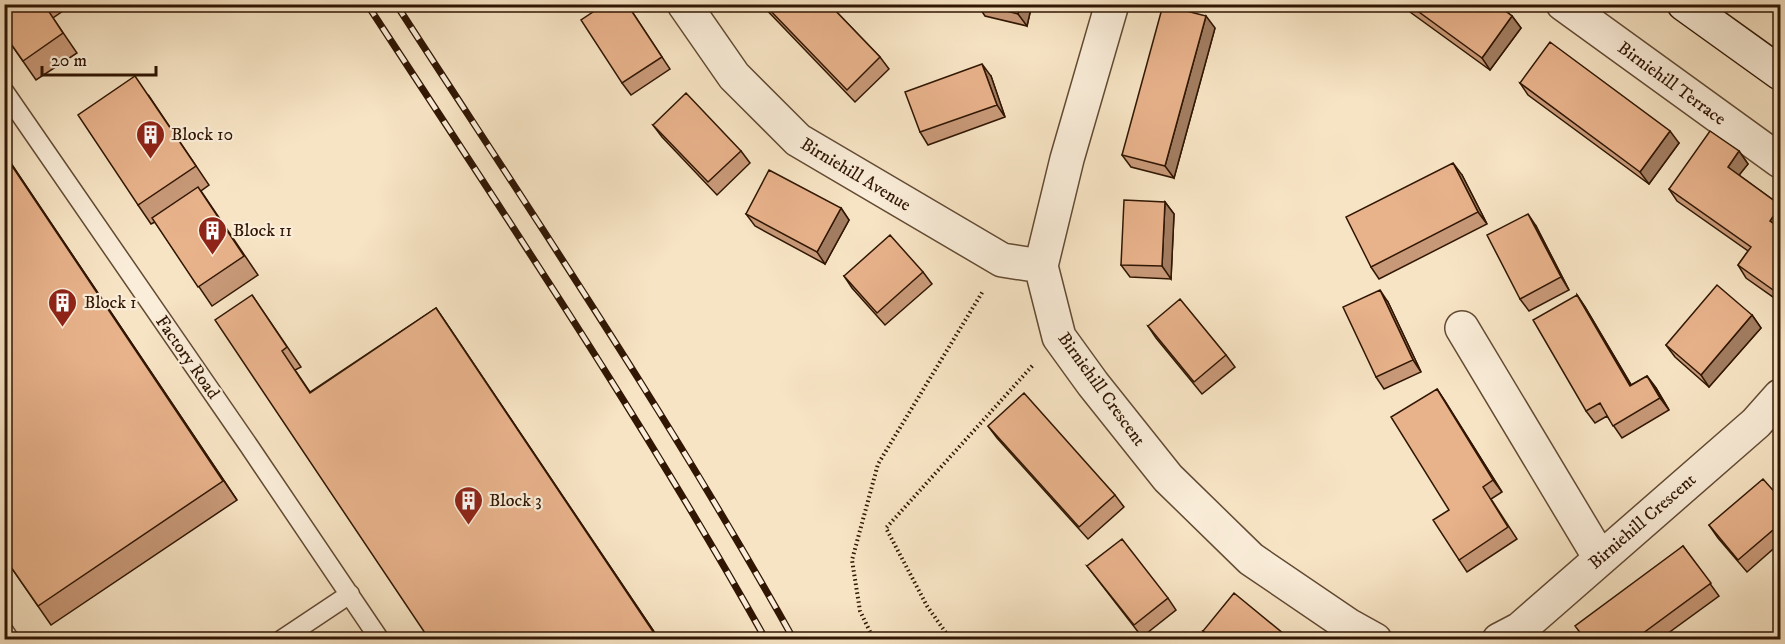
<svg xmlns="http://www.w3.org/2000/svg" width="1785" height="644" font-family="'IM FELL DW Pica',serif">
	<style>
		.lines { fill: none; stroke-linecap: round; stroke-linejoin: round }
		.lane-casing { stroke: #624a33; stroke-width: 21 }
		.street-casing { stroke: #624a33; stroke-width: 36 }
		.secondary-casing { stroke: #301603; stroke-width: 36 }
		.path { stroke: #301603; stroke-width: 4; stroke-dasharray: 1.5 3; stroke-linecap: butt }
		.lane { stroke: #faedd9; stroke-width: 18 }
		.street { stroke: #faedd9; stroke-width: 33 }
		.secondary { stroke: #faedd9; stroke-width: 33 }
		.rail-casing { stroke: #301603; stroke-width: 7 }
		.rail { stroke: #faedd9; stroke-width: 4.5; stroke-dasharray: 14; stroke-linecap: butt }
		.wall { fill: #c89978; stroke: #301603; stroke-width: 1.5 }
		.shaded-wall { fill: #a27d61; stroke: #301603; stroke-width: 1.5 }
		.building { fill: #e8b28b; stroke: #301603; stroke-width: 1.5 }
		.labels { text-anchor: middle; stroke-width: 4.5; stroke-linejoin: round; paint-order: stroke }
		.street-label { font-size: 18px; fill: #301603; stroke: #faedd9 }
		.poi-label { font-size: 18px; fill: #301603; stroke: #faedd9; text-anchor: start }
	</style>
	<rect width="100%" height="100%" fill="#f7e4c4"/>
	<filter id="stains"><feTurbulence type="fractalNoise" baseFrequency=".00333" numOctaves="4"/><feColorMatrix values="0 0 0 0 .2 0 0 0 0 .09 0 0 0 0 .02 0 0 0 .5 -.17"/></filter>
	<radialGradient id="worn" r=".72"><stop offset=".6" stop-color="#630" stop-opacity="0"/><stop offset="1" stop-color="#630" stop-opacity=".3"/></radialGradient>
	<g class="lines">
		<defs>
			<path id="lane" d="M4 91 249 446 380 640
				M4 631 10 640
				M281 640 350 594"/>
			<path id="street" d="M684 4 734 76 798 140 1002 260 1041 266
				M1112 4 1067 159 1041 266 1059 337 1093 384 1168 478 1251 559 1348 625 1375 640
				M1563 4 1780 161
				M1462 328 1600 558
				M1499 640 1520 629 1756 423 1780 396"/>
			<path id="secondary" d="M1684 4 1780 73"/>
		</defs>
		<use href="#lane" class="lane-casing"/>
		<use href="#street" class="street-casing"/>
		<use href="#secondary" class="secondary-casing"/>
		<path class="path" d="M874 640 860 611 852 560 878 464 983 291
			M951 640 927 606 886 528 1034 364"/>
		<use href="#lane" class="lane"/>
		<use href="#street" class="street"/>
		<use href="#secondary" class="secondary"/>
		<defs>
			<path id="rail" d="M367 4C504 214 644 422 766 640
				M396 4C532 214 672 421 794 640"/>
		</defs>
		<use href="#rail" class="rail-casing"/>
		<use href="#rail" class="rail"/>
	</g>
	<path class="wall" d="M4 4H73L53 18 77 53 36 80 4 34Z
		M627 4 670 69 631 95 622 83Z
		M761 4H829L880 57 889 69 855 102Z
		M977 4H1032L1027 26 985 16Z
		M1405 4H1496L1512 16 1521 28 1490 70 1410 12Z
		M1215 28 1174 178 1131 167 1122 155Z
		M991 76 1005 117 928 145 920 132Z
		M1520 83 1679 143 1649 184 1528 95Z
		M149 96 209 185 201 191 258 275 212 306 155 222 151 224 138 205Z
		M653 125 741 151 750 163 717 195 662 137Z
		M1739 151 1748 164 1739 175 1780 205V302L1746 278 1738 265 1748 251 1677 201 1669 189Z
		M4 153 237 500 51 625 4 557Z
		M1462 175 1487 224 1379 279 1371 267Z
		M1165 202 1174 214 1171 279 1130 277 1121 265Z
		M841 208 849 220 825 264 755 226 746 214Z
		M1536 226 1569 290 1529 311 1520 299Z
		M923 272 932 284 885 325 852 288 844 276Z
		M252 295 301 367 295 370 310 392 436 308 659 639H429Z
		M1577 295 1585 307 1631 385 1647 376 1656 388 1669 410 1622 438 1607 416 1595 423 1586 411Z
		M1388 302 1421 372 1384 389 1376 377Z
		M1752 315 1761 328 1709 387 1675 357 1666 345Z
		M1148 326 1226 355 1235 367 1202 394 1156 338Z
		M1437 389 1502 492 1491 499 1517 539 1467 572 1459 560 1449 510Z
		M988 426 1115 495 1124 507 1088 539 997 438Z
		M1780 498V543L1747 572 1718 538 1709 525Z
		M1683 546 1719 596 1660 639H1584Z
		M1087 566 1168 598 1176 610 1142 637Z
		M1203 631 1290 639H1210Z"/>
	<path class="shaded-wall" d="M1021 4H1032L1027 26 1018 14Z
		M1206 16 1215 28 1174 178 1165 166Z
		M1512 16 1521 28 1490 70 1482 58Z
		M982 64 991 76 1005 117 997 105Z
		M1670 131 1679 143 1649 184 1640 172Z
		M1739 151 1748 164 1736 179 1728 167Z
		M4 153 237 500 4 154Z
		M1453 163 1462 175 1487 224 1478 212Z
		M1165 202 1174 214 1171 279 1162 266Z
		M1780 206V230L1770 221Z
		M841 208 849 220 825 264 817 252Z
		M1528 214 1536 226 1569 290 1561 277Z
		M1780 286V299L1776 292Z
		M1380 290 1388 302 1421 372 1413 360Z
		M1577 295 1585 307 1639 398 1630 386Z
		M436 308 449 327 659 639H658Z
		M1752 315 1761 328 1709 387 1701 375Z
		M1647 376 1656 388 1669 410 1660 398Z
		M1437 389 1445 401 1502 492 1493 480Z"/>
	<path class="building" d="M4 4H44L63 33 23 61 4 34Z
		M605 4H627L662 57 622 83 581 20Z
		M764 4H829L880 57 847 90Z
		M980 4H1021L1018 14Z
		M1408 4H1496L1512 16 1482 58Z
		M1163 5 1206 16 1165 166 1122 155Z
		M1550 42 1670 131 1640 172 1520 83Z
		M982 64 997 105 920 132 905 92Z
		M135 76 196 166 138 205 78 115Z
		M686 93 741 151 708 182 653 125Z
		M1710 131 1739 151 1728 167 1780 205V206L1770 221 1780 228V286L1776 292 1738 265 1751 247 1669 189Z
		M4 154 223 481 38 606 4 557Z
		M1453 163 1478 212 1371 267 1346 217Z
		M769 170 841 208 817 252 746 214Z
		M198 187 244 256 198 287 152 218Z
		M1124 200 1165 202 1162 266 1121 265Z
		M1528 214 1561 277 1520 299 1487 235Z
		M890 235 923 272 877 313 844 276Z
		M1717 285 1752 315 1701 375 1666 345Z
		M1380 290 1413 360 1376 377 1343 307Z
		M252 295 287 347 282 351 310 393 436 308 658 639H429L215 320Z
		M1577 295 1630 386 1647 376 1660 398 1613 426 1600 403 1586 411 1533 320Z
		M1180 299 1226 355 1194 382 1148 326Z
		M1437 389 1493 480 1483 487 1508 527 1459 560 1433 520 1449 510 1391 417Z
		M1024 393 1115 495 1079 527 988 426Z
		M1763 479 1780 498V524L1738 560 1709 525Z
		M1122 539 1168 598 1134 625 1087 566Z
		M1683 546 1711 583 1635 639H1585L1575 626Z
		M1234 593 1290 639H1214L1203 631Z"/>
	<defs>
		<symbol id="building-pin" viewBox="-11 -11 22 30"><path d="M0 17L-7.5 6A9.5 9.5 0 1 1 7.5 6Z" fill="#8f2418" stroke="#faedd9"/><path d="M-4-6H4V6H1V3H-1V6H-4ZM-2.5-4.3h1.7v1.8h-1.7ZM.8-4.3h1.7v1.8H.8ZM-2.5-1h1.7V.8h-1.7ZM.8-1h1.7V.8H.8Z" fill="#fff"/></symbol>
	</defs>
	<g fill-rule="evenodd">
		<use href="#building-pin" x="134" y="118" width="33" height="45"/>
		<use href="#building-pin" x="196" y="214" width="33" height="45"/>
		<use href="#building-pin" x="46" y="286" width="33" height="45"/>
		<use href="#building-pin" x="452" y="484" width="33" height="45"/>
	</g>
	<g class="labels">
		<g class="street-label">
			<text transform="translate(1672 83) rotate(36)" y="6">Birniehill Terrace</text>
			<text transform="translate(856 174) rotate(31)" y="6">Birniehill Avenue</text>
			<text transform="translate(188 357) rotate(55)" y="6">Factory Road</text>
			<text transform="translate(1102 389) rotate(54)" y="6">Birniehill Crescent</text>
			<text transform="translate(1642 521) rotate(-41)" y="6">Birniehill Crescent</text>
		</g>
		<g class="poi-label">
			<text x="171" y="140">Block 10</text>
			<text x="233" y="236">Block 11</text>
			<text x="84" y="308">Block 1</text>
			<text x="489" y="506">Block 3</text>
		</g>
	</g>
	<rect width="1785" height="644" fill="none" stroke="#f7e4c4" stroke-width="24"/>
	<rect x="6" y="6" width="1773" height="632" fill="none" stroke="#301603" stroke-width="3"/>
	<rect x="12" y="12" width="1761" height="620" fill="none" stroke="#301603" stroke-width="1.5"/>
	<path d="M42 66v9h114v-9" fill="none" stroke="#301603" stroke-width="3"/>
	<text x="51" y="66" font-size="18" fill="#301603" stroke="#faedd9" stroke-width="4.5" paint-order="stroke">20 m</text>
	<rect width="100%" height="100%" filter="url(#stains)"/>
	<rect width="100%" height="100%" fill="url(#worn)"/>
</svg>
